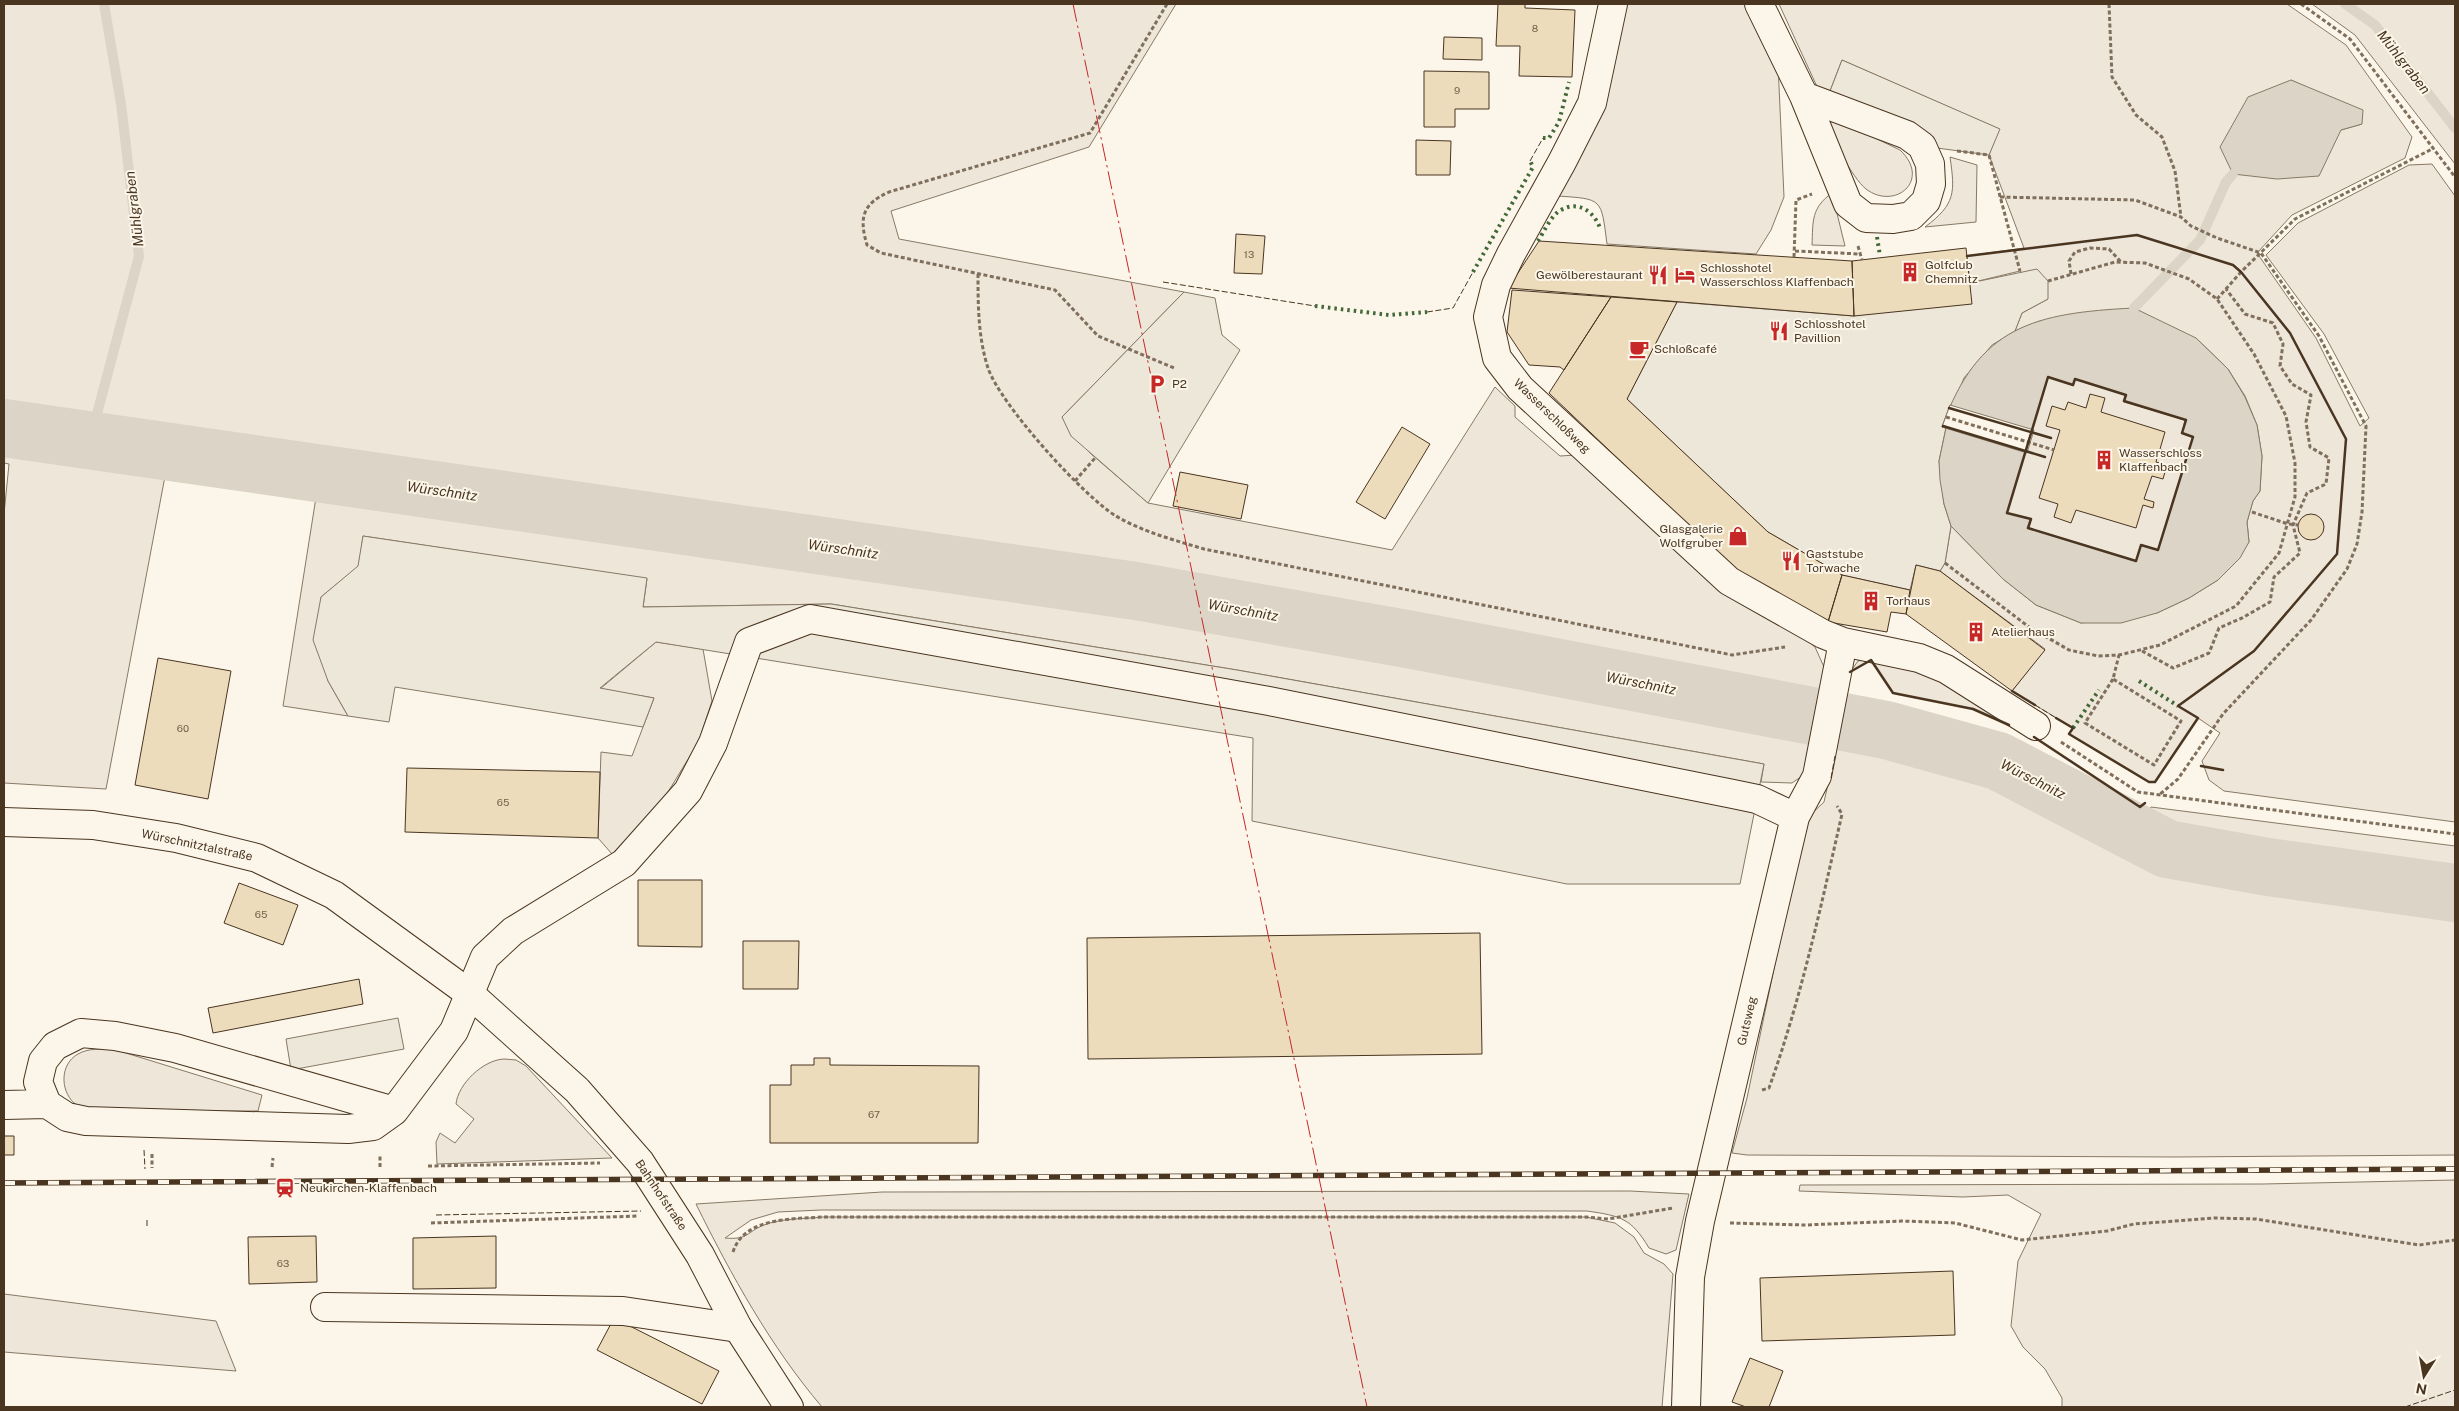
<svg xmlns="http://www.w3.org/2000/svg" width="2459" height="1411" font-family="'Public Sans',sans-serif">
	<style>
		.green { fill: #ede6d9; stroke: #887966; fill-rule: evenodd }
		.parking { fill: #ede7d9; stroke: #887966 }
		.water { fill: #dcd4c6; stroke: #887966; fill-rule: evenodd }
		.pier { fill: #fbf6e9; stroke: #887966 }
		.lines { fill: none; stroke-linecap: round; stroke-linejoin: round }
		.stream { stroke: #dcd4c6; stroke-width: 10 }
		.river { stroke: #dcd4c6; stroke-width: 58 }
		.building { fill: #ecdcbc; stroke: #4a3520 }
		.minor-casing { stroke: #4a3520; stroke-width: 30 }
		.major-casing { stroke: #4a3520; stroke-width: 30 }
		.path { stroke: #7f6f5c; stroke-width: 3; stroke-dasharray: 4 2.5; stroke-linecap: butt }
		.minor { stroke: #fbf6e9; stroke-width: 28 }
		.major { stroke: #fbf6e9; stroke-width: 28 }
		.rail-casing { stroke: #4a3520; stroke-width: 5.5 }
		.rail { stroke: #fbf6e9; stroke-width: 4; stroke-dasharray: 11; stroke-linecap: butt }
		.hedge { stroke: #436837; stroke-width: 4; stroke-dasharray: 2.5 4; stroke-linecap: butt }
		.fence { stroke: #4a3520; stroke-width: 1; stroke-dasharray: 6 2.5; stroke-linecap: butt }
		.wall { stroke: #4a3520; stroke-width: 2.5 }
		.power { stroke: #c62828; stroke-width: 1; stroke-dasharray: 18 4 2.5 4; stroke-linecap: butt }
		.labels { text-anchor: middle; stroke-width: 4; stroke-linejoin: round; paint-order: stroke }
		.number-label { font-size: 10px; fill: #725f47 }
		.poi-label { font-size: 12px; fill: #4a3520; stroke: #fbf6e9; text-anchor: start }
		.street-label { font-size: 12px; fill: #4a3520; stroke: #fbf6e9 }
		.water-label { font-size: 14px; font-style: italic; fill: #4a3520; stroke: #fbf6e9 }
	</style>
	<rect width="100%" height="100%" fill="#fbf6e9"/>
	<path class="green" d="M4 4H1176L1089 147 891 211 899 239 1184 292 1062 417 1090 453 1148 503 1392 550 1495 387 1515 406V417L1560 456 1576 455 1815 647 1824 667 1805 774 1792 783 1761 782 1764 764 1237 670 831 604 643 607 647 579 363 536 359 566 321 597 328 681 348 716 283 706 317 491 166 471 106 789 4 783V514L9 464 4 463Z
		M1622 4H1748L1778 64 1784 197 1771 230 1756 254 1607 244C1601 198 1603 199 1557 196Z
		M1779 4H2287L2346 45 2412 137 2405 158 2292 215 2257 253 2316 338 2360 426 2369 418 2324 334 2266 255 2298 223 2409 165 2432 164 2455 196V822L2224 791 2209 780 2202 761 2220 733 2198 718 2155 782H2149L2069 734 2073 728 2012 691 2045 649 1940 571 1945 563 1951 526 2003 579 2036 605 2081 623 2157 613 2189 598 2218 580 2249 542 2247 522 2253 501 2260 491 2262 456 2257 425 2245 396 2228 369 2196 338 2040 321 2015 331 2022 313 2048 299 2020 271 1970 283 1967 256 2024 248 1989 155 1999 129 1842 60 1825 104ZM2291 80 2325 96 2362 124 2341 130Z
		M2312 4H2455V164L2355 35Z
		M1821 118 1848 125 1900 150C1932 180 1895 211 1866 189 1852 178 1831 135 1821 118Z
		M1950 157 1977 165 1976 222 1925 227C1956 204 1955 192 1950 157Z
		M1832 193 1845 246 1812 245C1813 221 1811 208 1832 193Z
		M2048 377 2073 384 2075 379 2126 395 2124 402 2186 420 2193 437 2158 550 2141 545 2136 561 2028 528 2007 513Z
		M656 642 703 649 712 701 698 743 660 805 612 854 598 838 601 752 632 756 654 698 600 689Z
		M1872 657 1941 674 2026 731 1973 709 1893 693 1871 660 1850 672 1858 661Z
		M1838 739 1982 780 2166 860 2266 884 2455 908V1155L2174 1157 1747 1155 1732 1153 1747 1098 1805 820 1824 802Z
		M2151 807 2455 846V881L2373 869 2270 857 2171 840 2141 823Z
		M113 1049 262 1095 258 1111H88C84 1108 78 1106 74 1103 60 1090 60 1064 78 1054 88 1048 102 1049 113 1049Z
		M504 1059 516 1060 526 1066 612 1158 437 1164 436 1142 440 1133 455 1143 474 1119 456 1104C458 1084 483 1060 504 1059Z
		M2455 1180V1407H2062V1398L2045 1369 2023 1347 2011 1326 2018 1261 2041 1214 2008 1195 1963 1197 1799 1191 1800 1185 2263 1184Z
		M1630 1191 1689 1194 1676 1250 1666 1254 1649 1248C1631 1218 1621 1216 1587 1211L821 1210 778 1212 751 1220 725 1238C749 1240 746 1232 764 1225 782 1218 803 1219 823 1217H1586L1615 1223 1634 1237 1644 1253 1664 1264 1673 1274 1662 1407H822C771 1347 731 1275 696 1204L882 1192Z
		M4 1294 216 1321 236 1371 4 1352Z"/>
	<path class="parking" d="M1842 60 2000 129 1989 155 1922 146 1825 104Z
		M2037 269 2048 281V299L2022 313 2015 331 1992 345 1964 378 1953 405H1950L1942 427 1946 428 1939 461 1944 504 1951 526 1945 563 1940 571 1916 565 1910 590 1842 575 1768 532 1627 399 1677 302 1854 316 1970 283Z
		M1184 292 1215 298 1222 335 1240 350 1148 503 1071 436 1062 417Z
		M363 536 647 578 643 607 831 604 1237 670 1764 764 1740 884H1567L1252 821 1253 738 656 642 600 688 654 698 643 727 395 687 389 722 348 716 328 681 313 640 321 597 358 566Z
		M398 1018 404 1049 291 1070 286 1039Z"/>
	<path class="water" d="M2291 80 2363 110 2362 124 2341 130 2319 176 2277 179 2233 174 2220 147 2248 97Z
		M2134 308 2196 338 2228 369 2245 397 2257 425 2262 456 2260 491 2253 501 2247 522 2249 542 2240 558 2218 580 2189 598 2157 613 2121 623H2081L2036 605 2003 579 1951 526 1944 504 1940 480 1939 461 1946 428 1942 427C1978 326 2034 313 2134 308ZM2048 377 2073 385 2075 379 2125 395 2124 401 2185 420 2182 433 2193 437 2158 550 2141 545 2136 561 2029 528 2031 519 2007 513Z"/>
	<path class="pier" d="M1950 405 2034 430 2027 453 1942 427Z"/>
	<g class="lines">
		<path class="stream" d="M2345 4 2375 25 2455 128
			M2134 308 2200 240 2226 182 2233 174
			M90 440 139 256 121 104 104 4"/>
		<path class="river" d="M4 428 1136 591 1407 639 1886 730 1998 761 2167 849 2268 867 2455 893"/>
	</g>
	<path class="building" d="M1498 4H1525V8L1575 10 1572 77 1519 76 1520 46H1496Z
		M1444 37 1482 38V60L1443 59Z
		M1424 71 1489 72V109H1455V127H1424Z
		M1416 140 1451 141 1450 175H1416Z
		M1236 234 1265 236 1262 274 1234 273Z
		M1539 241 1852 261 1854 316 1508 288Z
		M1966 248 1972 304 1854 316 1852 261Z
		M1512 290 1611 297 1564 370 1560 367 1529 365 1507 332Z
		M1611 297 1677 302 1627 399 1768 532 1842 575 1828 622 1739 574 1549 393Z
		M2090 394 2105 398 2101 412 2165 432 2160 449 2171 452 2169 457 2158 454 2156 462 2167 465 2163 479 2152 476 2144 499 2154 502 2153 508 2143 505 2136 528 2076 510 2071 523 2054 517 2058 504 2039 498 2060 430 2046 426 2052 406 2065 410 2068 402 2086 408Z
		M1402 427 1430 444 1385 519 1356 502Z
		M1180 472 1248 485 1241 519 1173 506Z
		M2298 527a13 13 0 1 1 26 0a13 13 0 1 1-26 0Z
		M1916 565 1940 571 2045 650 2012 691 1906 614Z
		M1842 575 1910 590 1906 614 1891 612 1887 632 1828 622Z
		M158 658 231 671 208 799 135 785Z
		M407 768 600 772 598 838 405 832Z
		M638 880H702V947L638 946Z
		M239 883 298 905 283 945 224 923Z
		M1480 933 1482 1054 1088 1059 1087 938Z
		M743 941H799L798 989H743Z
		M359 979 363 1004 213 1033 208 1008Z
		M814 1058H830V1065L979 1066 978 1143H770V1085H791V1065H814Z
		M4 1136H14V1155H4Z
		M316 1236 317 1282 249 1284 248 1237Z
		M496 1236V1288L413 1289V1238Z
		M1953 1271 1955 1335 1762 1341 1760 1278Z
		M614 1318 719 1371 702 1404 597 1350Z
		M1750 1358 1783 1371 1769 1407H1746L1732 1402Z"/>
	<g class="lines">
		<defs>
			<path id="minor" d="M1613 4 1592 103 1562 162 1511 254 1496 285 1488 317 1497 358 1520 388 1729 581 1823 634 1843 642 1919 658 1946 669 2036 726
				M1759 4 1804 96 1848 204 1866 218 1893 219 1911 216 1926 201 1931 184 1930 164 1922 146 1907 135 1804 96
				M47 1104 38 1082 43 1061 55 1046 81 1033 115 1036 175 1048 394 1111
				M4 1105 47 1104 67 1117 86 1121 348 1129 373 1126 394 1111 454 1031 485 957 513 931 624 863 688 791 713 743 749 642 810 619 1269 701 1733 794 1757 799 1795 817
				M325 1307 623 1311 738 1328
				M1686 1407 1690 1277 1700 1221 1795 817 1817 776 1843 642"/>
			<path id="major" d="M4 822 93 825 176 838 257 858 334 895 470 994 577 1090 640 1162 700 1255 738 1328 789 1407"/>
		</defs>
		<use href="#minor" class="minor-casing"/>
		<use href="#major" class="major-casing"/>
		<path class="path" d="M1167 4 1090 133 889 192C862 204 859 218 867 245L881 253 1055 290 1098 336 1174 368
			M2109 4 2112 77 2136 115 2162 137 2175 171 2181 217
			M2301 4 2350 39 2455 177
			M1957 151 1989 155 2020 271
			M2000 197 2135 200 2181 217 2191 226 2217 238 2261 253 2319 336 2366 426 2362 512 2357 544 2347 569 2311 620 2223 714 2178 779 2159 795
			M1858 246 1862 260
			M1795 251 1860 254
			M1794 257 1796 200 1812 194
			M978 274C978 305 978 337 988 368 1000 404 1083 496 1116 516 1143 532 1174 540 1204 549L1732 655 1785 647
			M2071 274 2069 261 2075 252 2090 248 2109 249 2121 262
			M2217 299 2241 272 2295 219 2434 148
			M1946 417 2054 450
			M1075 481 1095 458
			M2252 512 2288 524 2299 525
			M1945 563 2029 627 2069 650 2098 656 2119 655 2160 645 2236 606 2279 553 2295 497V463L2286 416 2254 354 2217 299 2189 279 2145 263 2115 262 2048 281
			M2142 651 2173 668 2209 653 2219 628 2242 618 2270 602 2274 577 2300 553 2293 525 2307 493 2326 484 2329 458 2310 447 2306 422 2311 395 2292 384 2280 366 2283 344 2273 323 2245 314 2226 289
			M2113 679 2085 723 2154 765 2181 721 2113 679 2119 655
			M2061 742 2138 792 2455 834
			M1762 1090 1769 1088C1801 999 1821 906 1842 814L1837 806
			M152 1154V1168
			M428 1166 600 1163
			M272 1167 273 1158
			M380 1167V1155
			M431 1223 638 1216
			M1730 1223 1805 1225 1902 1221 1955 1223 2022 1240 2107 1231 2134 1224 2215 1218 2256 1219 2419 1245 2455 1240
			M733 1252C744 1217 793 1219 823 1217H1586L1608 1219 1673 1208"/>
		<use href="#minor" class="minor"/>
		<use href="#major" class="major"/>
		<defs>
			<path id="rail" d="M4 1183 2455 1169"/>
		</defs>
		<use href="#rail" class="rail-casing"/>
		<use href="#rail" class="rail"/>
		<path class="hedge" d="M1543 138H1549L1559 122 1569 82
			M1877 237 1880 256
			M1538 241C1544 232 1551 215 1561 210 1579 200 1594 212 1600 228
			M1473 272 1533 167 1530 161
			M1315 306 1389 315 1427 312
			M2139 681 2178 706
			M2073 728 2099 690"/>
		<path class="fence" d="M1530 161 1543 138
			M1163 282 1315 306
			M1427 312 1453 308 1473 272
			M2035 705 2056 718
			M1831 778 1835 756
			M144 1150 145 1169
			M436 1215 641 1211
			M147 1226V1218
			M2405 1407 2455 1390"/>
		<path class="wall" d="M1967 256 2137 235 2233 265 2241 272 2290 333 2346 439 2337 554 2254 651 2178 706 2198 718 2155 782H2149L2069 734 2073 728 2056 718
			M2048 377 2073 385 2075 379 2126 395 2124 401 2186 420 2182 433 2193 437 2158 550 2141 545 2136 561 2028 528 2031 519 2007 513Z
			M1949 408 2051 438
			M1943 426 2045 457
			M1850 672 1871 660 1893 693 1973 709 2009 725
			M2012 691 2035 705
			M2034 737 2140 807 2145 803
			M2201 766 2223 770"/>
		<path class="power" d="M1073 4 1367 1407"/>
	</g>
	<defs>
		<symbol id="building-bare" viewBox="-9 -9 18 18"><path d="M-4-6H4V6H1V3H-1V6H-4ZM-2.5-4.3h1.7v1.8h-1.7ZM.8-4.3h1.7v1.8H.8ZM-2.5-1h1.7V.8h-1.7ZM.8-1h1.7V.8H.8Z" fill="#c62828" stroke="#fbf6e9" stroke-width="2.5" paint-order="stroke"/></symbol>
		<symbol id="restaurant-bare" viewBox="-9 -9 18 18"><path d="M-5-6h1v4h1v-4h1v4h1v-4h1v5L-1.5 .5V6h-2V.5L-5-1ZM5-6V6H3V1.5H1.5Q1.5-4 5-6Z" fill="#c62828" stroke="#fbf6e9" stroke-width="2.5" paint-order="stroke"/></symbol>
		<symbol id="hotel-bare" viewBox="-9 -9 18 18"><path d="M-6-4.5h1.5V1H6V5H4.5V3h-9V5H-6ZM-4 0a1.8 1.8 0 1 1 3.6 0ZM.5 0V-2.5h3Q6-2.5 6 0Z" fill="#c62828" stroke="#fbf6e9" stroke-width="2.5" paint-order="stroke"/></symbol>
		<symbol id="cafe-bare" viewBox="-9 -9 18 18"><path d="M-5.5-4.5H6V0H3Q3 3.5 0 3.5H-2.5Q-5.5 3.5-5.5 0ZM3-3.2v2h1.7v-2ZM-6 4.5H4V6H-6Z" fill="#c62828" stroke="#fbf6e9" stroke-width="2.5" paint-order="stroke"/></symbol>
		<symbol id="parking-bare" viewBox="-9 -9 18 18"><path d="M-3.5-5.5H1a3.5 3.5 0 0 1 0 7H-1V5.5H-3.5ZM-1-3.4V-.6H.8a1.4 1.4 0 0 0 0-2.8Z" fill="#c62828" stroke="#fbf6e9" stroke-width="2.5" paint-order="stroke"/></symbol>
		<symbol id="shop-bare" viewBox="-9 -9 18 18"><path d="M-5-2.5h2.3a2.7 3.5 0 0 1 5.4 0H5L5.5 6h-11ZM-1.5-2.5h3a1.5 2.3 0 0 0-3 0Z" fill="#c62828" stroke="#fbf6e9" stroke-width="2.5" paint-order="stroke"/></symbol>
		<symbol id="station-bare" viewBox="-9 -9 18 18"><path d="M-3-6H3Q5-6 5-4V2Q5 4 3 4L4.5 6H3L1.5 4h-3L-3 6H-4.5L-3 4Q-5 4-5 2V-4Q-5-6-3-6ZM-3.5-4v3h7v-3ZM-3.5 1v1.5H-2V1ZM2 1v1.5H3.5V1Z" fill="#c62828" stroke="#fbf6e9" stroke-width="2.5" paint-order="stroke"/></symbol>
	</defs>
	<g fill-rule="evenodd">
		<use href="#building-bare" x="1896" y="258" width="28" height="28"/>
		<use href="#restaurant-bare" x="1644" y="261" width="28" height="28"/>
		<use href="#hotel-bare" x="1671" y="261" width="28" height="28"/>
		<use href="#restaurant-bare" x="1765" y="317" width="28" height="28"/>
		<use href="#cafe-bare" x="1625" y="335" width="28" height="28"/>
		<use href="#parking-bare" x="1143" y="370" width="28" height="28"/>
		<use href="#building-bare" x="2090" y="446" width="28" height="28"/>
		<use href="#shop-bare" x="1724" y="522" width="28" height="28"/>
		<use href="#restaurant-bare" x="1777" y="547" width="28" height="28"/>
		<use href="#building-bare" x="1857" y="587" width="28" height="28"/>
		<use href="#building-bare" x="1962" y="618" width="28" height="28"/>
		<use href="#station-bare" x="271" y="1174" width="28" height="28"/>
	</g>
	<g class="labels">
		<g class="number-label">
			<text x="1535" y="32">8</text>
			<text x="1457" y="94">9</text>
			<text x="1249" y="258">13</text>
			<text x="183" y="732">60</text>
			<text x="503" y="806">65</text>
			<text x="261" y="918">65</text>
			<text x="874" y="1118">67</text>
			<text x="283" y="1267">63</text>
		</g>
		<g class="poi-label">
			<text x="1925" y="269">Golfclub<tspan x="1925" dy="14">Chemnitz</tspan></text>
			<text x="1700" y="272">Schlosshotel<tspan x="1700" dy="14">Wasserschloss Klaffenbach</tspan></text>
			<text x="1643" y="279" text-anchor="end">Gewölberestaurant</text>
			<text x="1794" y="328">Schlosshotel<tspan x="1794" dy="14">Pavillion</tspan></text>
			<text x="1654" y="353">Schloßcafé</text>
			<text x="1172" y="388">P2</text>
			<text x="2119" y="457">Wasserschloss<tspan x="2119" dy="14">Klaffenbach</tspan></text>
			<text x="1723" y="533" text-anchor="end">Glasgalerie<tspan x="1723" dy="14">Wolfgruber</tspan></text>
			<text x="1806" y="558">Gaststube<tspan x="1806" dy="14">Torwache</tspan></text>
			<text x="1886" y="605">Torhaus</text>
			<text x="1991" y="636">Atelierhaus</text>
			<text x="300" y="1192">Neukirchen-Klaffenbach</text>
		</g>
		<g class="street-label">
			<text transform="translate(1552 416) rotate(44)" y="4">Wasserschloßweg</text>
			<text transform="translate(197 845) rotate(12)" y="4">Würschnitztalstraße</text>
			<text transform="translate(1747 1021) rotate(-77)" y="4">Gutsweg</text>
			<text transform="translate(661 1195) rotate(56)" y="4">Bahnhofstraße</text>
		</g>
		<g class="water-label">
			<text transform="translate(2404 62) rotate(52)" y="5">Mühlgraben</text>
			<text transform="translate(134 209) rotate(-97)" y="5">Mühlgraben</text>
			<text transform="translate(442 491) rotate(8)" y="5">Würschnitz</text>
			<text transform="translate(843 549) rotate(8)" y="5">Würschnitz</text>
			<text transform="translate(1243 610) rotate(10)" y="5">Würschnitz</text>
			<text transform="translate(1641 683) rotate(11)" y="5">Würschnitz</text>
			<text transform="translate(2033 779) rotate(27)" y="5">Würschnitz</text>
		</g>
	</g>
	<rect width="2459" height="1411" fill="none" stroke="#4a3520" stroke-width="10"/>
	<g transform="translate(2424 1376) rotate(191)" stroke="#fbf6e9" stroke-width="4" paint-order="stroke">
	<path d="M0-4L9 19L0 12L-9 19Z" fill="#4a3520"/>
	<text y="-8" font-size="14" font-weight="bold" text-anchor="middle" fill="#4a3520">N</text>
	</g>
</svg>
